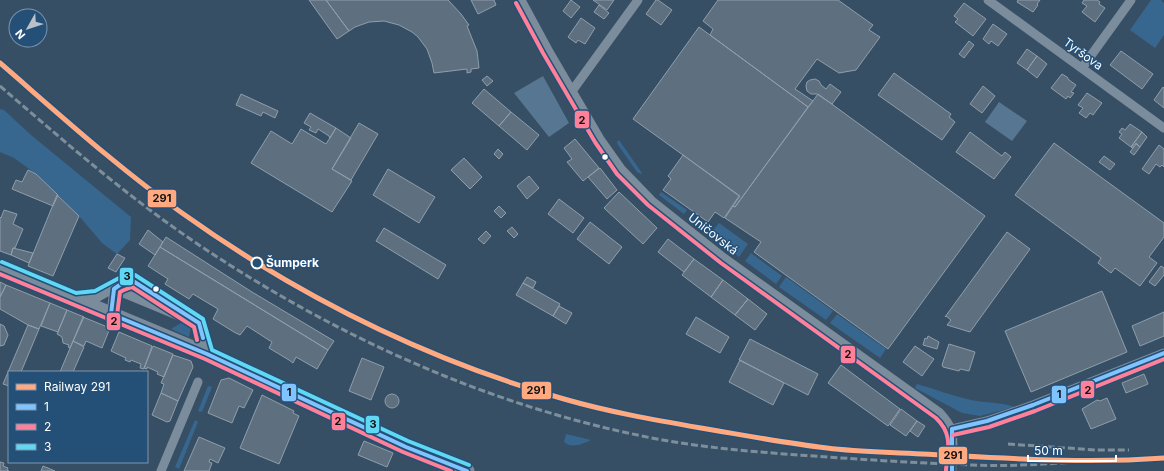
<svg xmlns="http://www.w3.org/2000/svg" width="1164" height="471" font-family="Inter,sans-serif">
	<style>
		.green { fill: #37668f }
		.water { fill: #567692 }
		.building { fill: #5e6f80; stroke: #8e9eab }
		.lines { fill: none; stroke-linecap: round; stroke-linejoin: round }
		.street-tunnel { stroke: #55697c; stroke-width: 9; stroke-dasharray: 9 4.5; stroke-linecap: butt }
		.street { stroke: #7b8d9c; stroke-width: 9 }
		.primary { stroke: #7a8b9b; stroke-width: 15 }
		.rail { stroke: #7e8f9c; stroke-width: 3; stroke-dasharray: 7 3; stroke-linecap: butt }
		.bus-1-casing { stroke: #245078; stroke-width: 7 }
		.bus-2-casing { stroke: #245078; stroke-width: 7 }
		.bus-3-casing { stroke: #245078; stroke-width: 7 }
		.bus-1 { stroke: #80c4ff; stroke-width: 4 }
		.bus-2 { stroke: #ff8098; stroke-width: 4 }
		.bus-3 { stroke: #60d8f3; stroke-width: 4 }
		.rail-1-casing { stroke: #245078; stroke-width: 8 }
		.rail-1 { stroke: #ffa980; stroke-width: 5 }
		.bus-dot { fill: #fff; stroke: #245078; stroke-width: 1.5 }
		.stop-dot { fill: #245078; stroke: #fff; stroke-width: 2 }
		.labels { text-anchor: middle; stroke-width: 3; stroke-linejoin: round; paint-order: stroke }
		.street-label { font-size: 12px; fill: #fff; stroke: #245078 }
		.stop-label { font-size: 12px; font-weight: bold; fill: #fff; stroke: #245078; text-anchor: start }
		.line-badge { stroke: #245078; stroke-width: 1.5 }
		.pale-badge-label { font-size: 11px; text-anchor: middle; font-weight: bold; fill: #111 }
	</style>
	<rect width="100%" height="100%" fill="#374f65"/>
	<path class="green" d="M1151 0H1161L1164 3V35L1155 48 1130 30Z
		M0 109 4 110 31 135 131 217 130 240 117 254 102 243 79 216 36 174 14 158 0 152Z
		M619 140 642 173 641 174 637 172 618 145 617 142Z
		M661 192 687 210 684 214 659 195Z
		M719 223 748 244 739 257 710 234Z
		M751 253 782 276 776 284 745 261Z
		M786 277 833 311 826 320 779 287Z
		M837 314 886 349 880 358 830 323Z
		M181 323 191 326 189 337 171 329Z
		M917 384C935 389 953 396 971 400 985 403 1002 402 1015 407L980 416 962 413 915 388Z
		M208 386 212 387 202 412 198 411Z
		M195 420 198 422 179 469 175 467Z
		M566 434 591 440C583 444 571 449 564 442Z"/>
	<path class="water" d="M543 76 569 123 549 137 514 93Z
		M999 102 1027 121 1012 141 985 122Z"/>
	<path class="building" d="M309 0H326L349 31 337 39Z
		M326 0H448L461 14 469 25 467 26 477 51 479 68 471 69V72L467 73V69L434 73 432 63 427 49 418 37 412 32 399 25 384 21 369 22 355 27 349 31Z
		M471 0H494L496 5 478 14Z
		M571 0 580 7 571 18 563 11Z
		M593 0H614L607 10Z
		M656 0H658L672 10 661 25 646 14Z
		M718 0H838L873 25 869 30 880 37 856 70 839 73 817 59 795 89 813 101 808 107 710 35 713 29 703 21Z
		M1018 0H1040L1037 4 1038 5 1033 12 1017 2Z
		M1084 0H1097L1100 2 1099 4 1105 8 1095 22 1082 12 1087 6 1082 3Z
		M964 3 986 19 973 36 955 22 958 19 954 16Z
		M599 5 609 13 604 19 594 12Z
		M581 18 595 28 585 44 578 40 576 43 568 37Z
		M993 24 1007 34 998 46 991 41 989 44 983 39Z
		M699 27 808 107 735 207 733 206 740 196 633 119Z
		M969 41 974 45 964 58 959 54Z
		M1027 49 1037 56 1027 70 1017 63Z
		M1121 51 1153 74 1142 89 1110 65Z
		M1037 56 1047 64 1037 78 1027 70Z
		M894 73 951 114 949 117 955 122 942 140 878 95Z
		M1062 74 1067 77 1069 80 1076 85 1071 92 1074 93 1070 98 1068 96 1066 99 1051 88Z
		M487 76 493 81 487 86 482 80Z
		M815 79 819 81 821 85 826 89 830 84 841 92 832 104 817 94H811L807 91 806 86 807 82 810 80Z
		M983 86 995 96 982 113 970 104Z
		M1163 87 1164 88V108L1154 100Z
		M484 89 511 112 499 126 472 103Z
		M1087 93 1102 103 1093 115 1090 113 1086 118 1079 113 1083 108 1078 105Z
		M241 94 278 111 275 118 263 112 261 116 236 105Z
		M818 94 985 216 888 349 754 252 761 242 725 218 733 206 735 207Z
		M511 112 539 135 527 150 499 126Z
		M310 113 336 128 330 138 329 136 318 129 316 133 309 130 311 127 304 123Z
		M359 123 378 134 351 180 332 169Z
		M1130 124 1142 132 1131 147 1119 138 1122 134 1119 132 1122 128 1125 130Z
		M336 128 351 138 332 169 352 181 332 212 251 163 271 131 292 144 301 129 326 144Z
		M970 132 1002 156 1005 152 1011 157 994 179 956 152Z
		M1142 132 1147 137 1140 147 1136 143 1132 148 1131 147Z
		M575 139 599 168 583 181 567 162 572 159 564 148Z
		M1054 143 1164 223V237L1149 257 1157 263 1140 286 1115 268 1111 273 1098 263 1101 258 1015 195Z
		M1136 144 1140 147 1134 155 1130 152Z
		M1159 145 1164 149V167L1162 165 1160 167 1156 164 1149 174 1142 169Z
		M498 149 503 154 499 159 494 154Z
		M683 155 739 196 724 218 715 212 708 222 663 190 671 179 668 176Z
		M1104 156 1115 164 1110 170 1099 162Z
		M464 158 482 177 470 189 451 170Z
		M600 168 617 190 607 199 588 177Z
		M388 169 435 197 419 223 373 195Z
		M28 170 36 174 58 195 53 206 12 189 16 180 22 182Z
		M529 176 539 188 527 199 517 186Z
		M619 192 657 228 643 244 604 208Z
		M57 195 79 216 53 276 28 266Z
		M559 199 584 218 573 233 548 214Z
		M499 206 506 213 501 218 494 211Z
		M4 210 17 214 13 224 23 229 15 248H13L11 255 0 251V217L1 218Z
		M590 222 622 247 609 264 577 239Z
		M512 227 518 234 514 238 507 231Z
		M384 228 446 265 438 279 376 241Z
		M148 230 163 242 155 255 139 244Z
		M486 231 491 236 484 244 478 239Z
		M1007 232 1030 249 970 332 947 325 951 320 946 316 945 317Z
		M166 237 252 292 334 341 328 350 160 247Z
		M668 239 694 259 684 272 658 252Z
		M160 247 328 350 317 369 296 357 293 363 289 360 269 348 272 342 247 326 240 335 234 332 213 319 218 309 193 294 189 299 165 284 168 279 148 266Z
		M13 248 33 253 29 263 11 255Z
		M117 254 125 258 116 272 108 268Z
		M694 259 723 280 711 297 682 275Z
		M1161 266 1164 268V275L1155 286 1149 282Z
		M527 277 536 282 533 288 523 283Z
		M723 280 748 299 735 315 711 297Z
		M0 282 6 285 0 297Z
		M523 283 560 304 553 316 516 295Z
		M6 285 50 303 39 329 28 325 0 309V297Z
		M1102 291 1127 352 1031 392 1005 331Z
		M748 299 767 314 755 330 735 315Z
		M50 303 67 310 58 332 41 326Z
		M559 306 572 313 566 324 553 316Z
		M67 310 84 317 70 348 68 347 69 345 63 343 62 337 57 334Z
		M1164 312V336L1140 346 1132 326Z
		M83 317 110 328 102 348 86 341 84 346 73 341Z
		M696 317 729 337 720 353 686 334Z
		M0 324 4 326 8 335 4 345 0 346Z
		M28 325 39 329 21 372H9V386L3 384Z
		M119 332 152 346 144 369 140 368 141 364 131 360 130 362 125 360 126 358 111 351Z
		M928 336 939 342 937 349 923 345 925 338 927 339Z
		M750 339 818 374 808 395 739 360Z
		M73 341 84 347 73 372H60Z
		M949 344 975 352 969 371 960 369 959 371 943 367 942 365Z
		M153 346 173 354 164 377 157 374 158 372 147 367V369L144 368Z
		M915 346 934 359 922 376 903 362Z
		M173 355 191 361 193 367 178 401 161 393 164 384 161 383Z
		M362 358 384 367 371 400 349 391Z
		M740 360 784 383 773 405 729 382Z
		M841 365 900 409 888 426 828 383Z
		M1144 374 1148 384 1126 393 1122 383Z
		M229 378 253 390 244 408 239 406 232 423 208 413 221 380Z
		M161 393 178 401 170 421 167 422 152 415Z
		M385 401a7 7 0 1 1 14 0a7 7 0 1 1-14 0Z
		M262 395 294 411 293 413 299 416 279 464 240 448Z
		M1107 398 1116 419 1091 429 1082 409 1097 400 1100 401Z
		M901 409 917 421 906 436 890 425Z
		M917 421 925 426 918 437 910 431Z
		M199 437 225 448 218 463 210 459 209 462 212 463 209 471H184Z
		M364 441 393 453 387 467 358 455Z
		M0 462 4 463 3 466 8 468 7 470 9 471H0Z
		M43 466 55 471H41Z"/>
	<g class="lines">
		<path class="street-tunnel" d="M952 471 953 451"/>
		<path class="street" d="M521 0 548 50 600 139 622 170 652 201 724 258 940 413C953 427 953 433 953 451
			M988 0 1164 128
			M1082 68 1131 0
			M572 91 638 0
			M114 289 189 320
			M80 299 98 297 121 284 133 281 199 323 207 354
			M111 314 114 289
			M952 429 987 421 1033 405 1164 353
			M161 471 198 382"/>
		<path class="primary" d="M0 268 207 354 262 380 406 447 467 471"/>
		<path class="rail" d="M0 86C65 142 130 199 202 247 336 336 485 404 642 436 694 447 746 451 798 455 856 459 914 463 972 465 1014 467 1056 463 1098 461
			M1008 444 1096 450H1129"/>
		<defs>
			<path id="bus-1" d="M111 314 207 354 406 447 467 471
				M111 314 114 289 121 284 133 281 199 323 203 338
				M952 429 987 421 1033 405 1164 353
				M952 429V471"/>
			<path id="bus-2" d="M516 3 543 53 595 142 617 174 648 205 721 263 936 418C953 434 948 449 946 470
				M0 274 205 359 403 452 451 471
				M117 315 120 292 124 290 132 287 194 327 197 340
				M953 435 989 427 1035 411 1164 359"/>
			<path id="bus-3" d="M2 262 76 293 95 291 121 277 135 275 203 319 212 350 408 441 469 465"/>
		</defs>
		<use href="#bus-1" class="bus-1-casing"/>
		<use href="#bus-2" class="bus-2-casing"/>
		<use href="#bus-3" class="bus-3-casing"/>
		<use href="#bus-1" class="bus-1"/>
		<use href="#bus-2" class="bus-2"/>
		<use href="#bus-3" class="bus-3"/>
		<defs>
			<path id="rail-1" d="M0 63C59 114 118 168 182 213 297 295 427 360 564 399 609 412 655 420 701 428 743 435 785 443 827 448 858 452 890 452 922 454 1003 458 1083 464 1164 458"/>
		</defs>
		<use href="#rail-1" class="rail-1-casing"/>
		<use href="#rail-1" class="rail-1"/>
	</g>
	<g class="bus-dot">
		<circle cx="605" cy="157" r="3.5"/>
		<circle cx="156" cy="289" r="3.5"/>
	</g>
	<circle class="stop-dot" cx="257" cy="263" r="5.5"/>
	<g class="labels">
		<g class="street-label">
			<text transform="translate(1083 54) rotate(36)" y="4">Tyršova</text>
			<text transform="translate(713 234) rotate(38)" y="4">Uničovská</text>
		</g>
		<g class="stop-label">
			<text x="266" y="267">Šumperk</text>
		</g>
	</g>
	<g class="line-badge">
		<rect x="574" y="110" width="16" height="19" rx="4" fill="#ff8098"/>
		<rect x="147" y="189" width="30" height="19" rx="4" fill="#ffa980"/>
		<rect x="119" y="267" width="15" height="19" rx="4" fill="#60d8f3"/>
		<rect x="106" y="312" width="15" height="19" rx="4" fill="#ff8098"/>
		<rect x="840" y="345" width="16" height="19" rx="4" fill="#ff8098"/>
		<rect x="1080" y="380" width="15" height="19" rx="4" fill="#ff8098"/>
		<rect x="521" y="381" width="31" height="19" rx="4" fill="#ffa980"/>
		<rect x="281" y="383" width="16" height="19" rx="4" fill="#80c4ff"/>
		<rect x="1051" y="385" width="16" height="19" rx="4" fill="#80c4ff"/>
		<rect x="331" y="412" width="15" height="19" rx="4" fill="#ff8098"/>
		<rect x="365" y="415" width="15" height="19" rx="4" fill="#60d8f3"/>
		<rect x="938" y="446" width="30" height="19" rx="4" fill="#ffa980"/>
	</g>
	<g class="pale-badge-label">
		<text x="582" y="124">2</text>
		<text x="162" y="202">291</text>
		<text x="127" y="280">3</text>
		<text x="114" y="325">2</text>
		<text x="848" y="358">2</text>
		<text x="1088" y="394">2</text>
		<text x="536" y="394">291</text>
		<text x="289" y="396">1</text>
		<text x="1059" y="398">1</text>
		<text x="338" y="425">2</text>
		<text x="373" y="428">3</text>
		<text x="953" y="459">291</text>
	</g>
	<rect x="8" y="371" width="140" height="92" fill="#245078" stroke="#7c96ae"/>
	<rect x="16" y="384" width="20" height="6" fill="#ffa980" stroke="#7c96ae"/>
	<text x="44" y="391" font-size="12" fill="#ffffff">Railway 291</text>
	<rect x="16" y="404" width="20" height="6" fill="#80c4ff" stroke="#7c96ae"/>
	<text x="44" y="411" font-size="12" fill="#ffffff">1</text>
	<rect x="16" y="424" width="20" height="6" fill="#ff8098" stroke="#7c96ae"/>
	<text x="44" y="431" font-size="12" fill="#ffffff">2</text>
	<rect x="16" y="444" width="20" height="6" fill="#60d8f3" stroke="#7c96ae"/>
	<text x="44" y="451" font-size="12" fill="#ffffff">3</text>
	<g transform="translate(28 28) rotate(231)"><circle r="19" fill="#245078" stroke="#7c96ae"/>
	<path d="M0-3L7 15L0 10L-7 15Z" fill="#b9c1c9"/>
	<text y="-6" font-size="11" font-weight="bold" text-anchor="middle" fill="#ffffff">N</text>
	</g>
	<path d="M1028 455v6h88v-6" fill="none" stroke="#ffffff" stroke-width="2"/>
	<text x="1034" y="455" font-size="12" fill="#ffffff" stroke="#245078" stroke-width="3" paint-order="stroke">50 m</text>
</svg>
